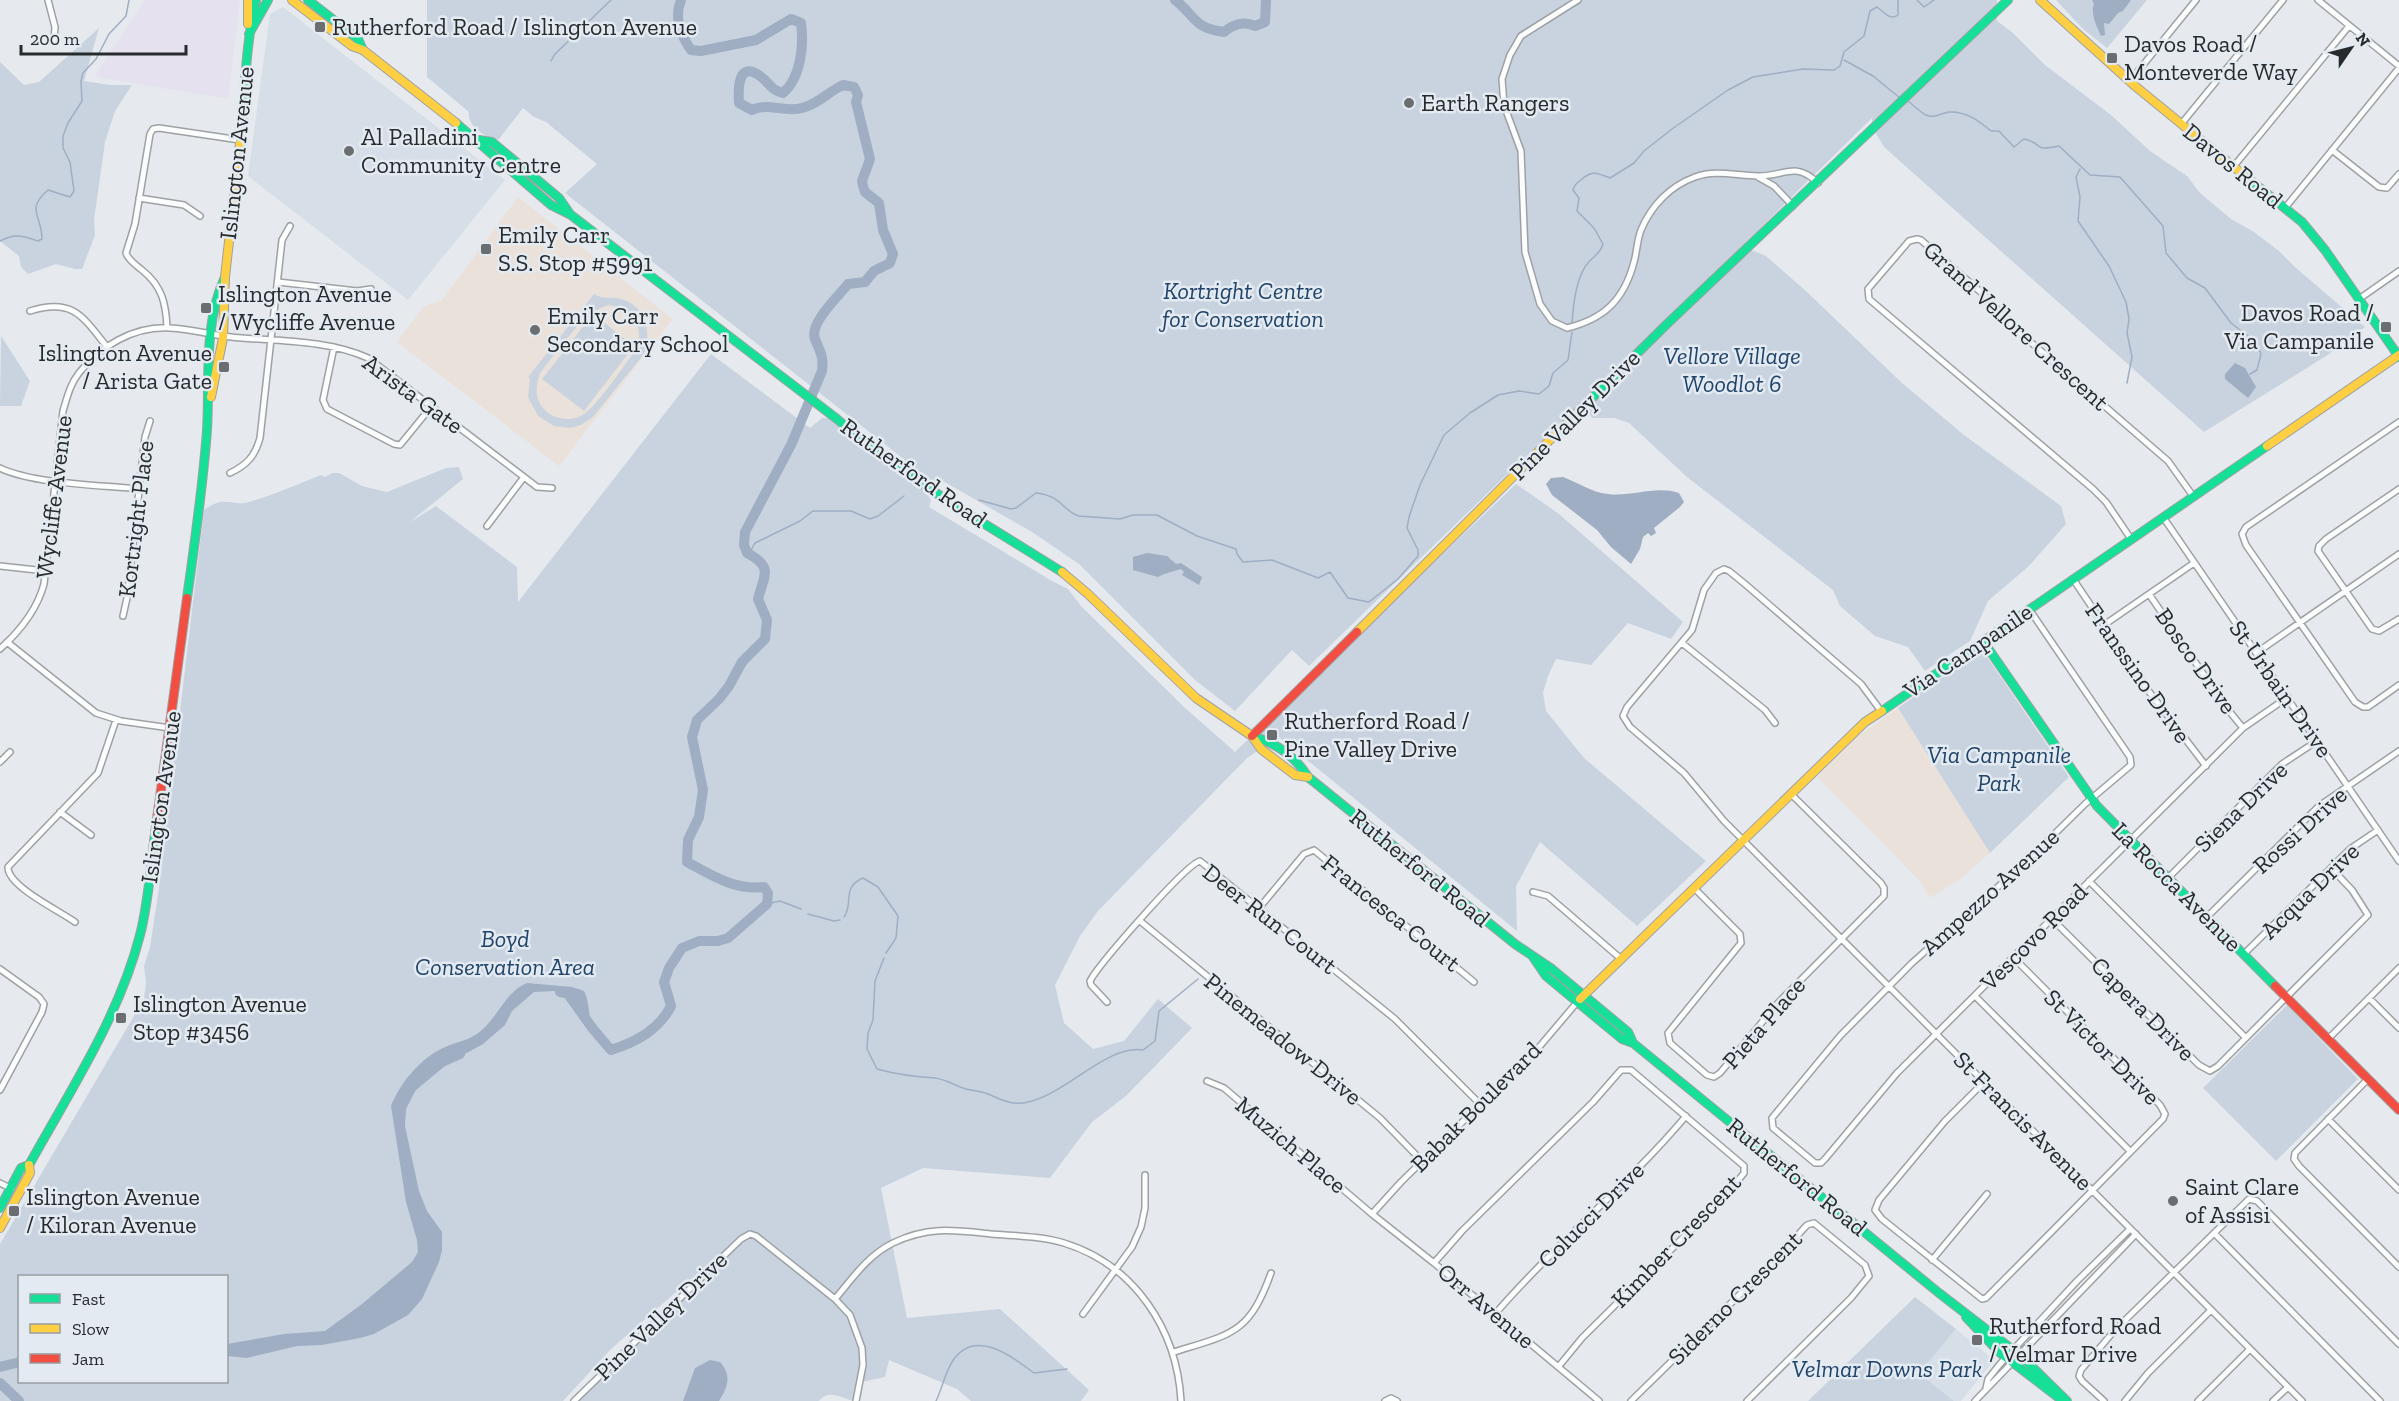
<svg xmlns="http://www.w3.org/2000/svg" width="2399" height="1401" font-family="'Zilla Slab',serif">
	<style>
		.built { fill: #d6dee7 }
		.industrial { fill: #e5e1ef }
		.education { fill: #eae2da }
		.green { fill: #c8d3df; fill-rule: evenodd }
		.water { fill: #9faec3 }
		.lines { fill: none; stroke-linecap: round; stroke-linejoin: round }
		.stream { stroke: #9faec3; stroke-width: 1.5 }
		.river { stroke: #9faec3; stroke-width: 10 }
		.street-casing { stroke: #9ea1a4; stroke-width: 8 }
		.fast-casing { stroke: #9ea1a4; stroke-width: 10 }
		.slow-casing { stroke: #9ea1a4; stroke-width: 10 }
		.jam-casing { stroke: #9ea1a4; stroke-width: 10 }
		.street { stroke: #fbfcfc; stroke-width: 5 }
		.fast { stroke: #16e098; stroke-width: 8 }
		.slow { stroke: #ffcf43; stroke-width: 8 }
		.jam { stroke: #f24e42; stroke-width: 8 }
		.poi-dot { fill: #6a6e71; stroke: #e3eaf1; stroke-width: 2 }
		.labels { text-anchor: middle; stroke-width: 5; stroke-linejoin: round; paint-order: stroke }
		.poi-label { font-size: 24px; fill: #282b2d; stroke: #e3eaf1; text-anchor: start }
		.street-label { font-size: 24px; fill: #282b2d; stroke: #e3eaf1 }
		.park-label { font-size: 24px; font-style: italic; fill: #21446a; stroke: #e3eaf1 }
	</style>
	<rect width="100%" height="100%" fill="#e6eaee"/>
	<path class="built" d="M283 7 505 180 408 300 248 176 270 14Z
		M1956 1329 1994 1360 1961 1401H1954L1919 1373Z"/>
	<path class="industrial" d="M145 0H240L228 99 94 77Z"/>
	<path class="education" d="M518 197 673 319 559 466 397 342 424 306 441 301Z
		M1898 708 1990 853 1960 879 1930 898 1919 880 1817 777 1857 737Z"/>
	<path class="green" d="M427 0H1997V21L2013 33 2045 65 2111 115 2150 151 2187 176 2200 193 2231 219 2254 232 2279 251 2296 268 2365 327 2326 356 2204 432 1884 147 1872 127V118L1737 251 1751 250 1766 256 1807 292 1902 383 1964 435 2061 506 2066 524 2029 566 1988 601 1970 641 1925 671 1908 647 1875 636 1840 606 1833 590 1687 477 1629 423 1614 418H1592L1582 402 1309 666 1292 650 1235 711 1195 680 1079 564 1032 532 943 481 935 485 927 494 931 500 929 507 1052 581 1068 589 1081 606 1184 707 1235 752 1516 484 1559 514 1683 622 1671 639 1628 623 1591 665 1556 659 1548 676 1543 693 1546 711 1584 758 1706 861 1637 926 1540 842 1516 886 1517 931 1279 737 1247 758 1098 911 1080 936 1055 985 1064 1023 1093 1049 1124 1041 1158 999 1192 1028 1126 1096 1092 1122 1050 1178 923 1168 881 1188 907 1318 1000 1309 1089 1390 1081 1401H971L957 1389 889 1360 885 1377 862 1382 858 1396 853 1401C840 1397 828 1389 819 1401H573L707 1265 611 1349 563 1401H0V1244L144 999 146 983 144 966 150 947 159 888 204 510C225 494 231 507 249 502 274 495 298 484 321 475L325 477 332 473H339L362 486 387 492 446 468 459 467 463 479 410 522 436 506 517 567 518 602 711 354 810 428 822 418H835C858 449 864 459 905 460L565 193 597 164 546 122 534 117 523 108 499 139 493 141C483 133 467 126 469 112L427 77ZM20 1276H226V1382H20Z
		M2056 0H2147L2107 48 2083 29Z
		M99 28 84 81 110 85H132L115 111 105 142 94 220 95 235 82 269H75L56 264 28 274 21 267 19 256 0 241V62L24 85 39 82Z
		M594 294C603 300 611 296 621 299 646 306 652 332 644 354L593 417 581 425 570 428 554 426 538 416 528 397 530 378 528 377ZM609 305C633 309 644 325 637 348 625 364 596 408 581 416 568 422 552 419 543 408 534 397 536 385 540 373 558 352 582 311 609 305Z
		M593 314 634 346 584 411 542 379Z
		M1 336 30 381 21 406H0Z
		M1977 653 1985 654 2069 777 1990 853 1898 708Z
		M2287 1005 2358 1079 2276 1161 2203 1088Z
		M1915 1297 1956 1329 1919 1373 1954 1401H1808Z"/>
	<path class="water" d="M2092 0H2131L2123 11 2118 13 2109 24 2104 23 2105 35 2101 36C2097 27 2090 13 2094 4Z
		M2235 363 2245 368 2256 387 2248 398 2225 379V374Z
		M1563 477C1577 482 1593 493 1608 494 1632 497 1656 485 1679 493L1684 502 1680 507 1654 528 1656 533 1651 536 1648 533 1643 537 1640 549 1631 564 1611 547 1597 530 1552 495 1546 484 1551 478Z
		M1147 553 1167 556 1176 564 1181 563 1202 577 1199 585 1182 575 1184 572 1181 569C1172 572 1165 573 1158 577L1133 570V557Z
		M527 983 572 987 584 991C590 1003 588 1016 593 1029L582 1022 579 1017 576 1004 571 997 555 991 534 992 512 1011 505 1025 483 1044 463 1055 440 1062 422 1078 406 1109 405 1126 419 1191 427 1211 442 1232V1250L439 1262 422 1299 408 1315 374 1334 360 1338 322 1345 297 1346 247 1358 227 1356V1344L284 1334 325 1331 362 1304 412 1262 418 1252 417 1240 406 1202 391 1106C401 1081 424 1054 450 1045 462 1041 474 1038 483 1029 499 1014 506 992 527 983Z
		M710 1360 720 1362C732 1376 728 1387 719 1401H683L695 1368Z"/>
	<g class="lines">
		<path class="stream" d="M1917 0 1924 7 1934 0
			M1844 60 1873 76 1900 98
			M551 61 555 54 611 0
			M1908 101C1913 105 1920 112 1926 115 1935 119 1941 113 1949 112 1966 111 1979 121 1991 131H1999L2014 147 2024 139C2044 143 2031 152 2059 146L2090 175 2120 177 2163 226 2166 253 2187 278 2205 288 2231 323 2256 342 2261 354 2257 370 2250 374
			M2080 169 2076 177 2080 197 2078 221 2109 266 2126 302 2129 319 2127 333 2132 357 2127 383
			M0 241C15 233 23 236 38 241L42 239C42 215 25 210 48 190L70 197 74 191 70 162 63 148V136L68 123 82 101 81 81 83 73 96 59 109 34 126 16 129 0
			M1572 324C1573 307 1576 281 1585 267 1590 258 1600 255 1603 244L1594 228 1577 211 1579 198 1573 190C1575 184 1577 183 1582 179 1592 170 1598 173 1610 178L1634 163 1644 151 1672 129 1728 90 1753 77 1803 69 1834 70 1840 66 1844 52 1864 36 1870 11 1877 7C1884 12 1890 21 1898 15V0
			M979 500 1011 509 1016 508 1036 493C1063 496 1062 511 1079 516L1120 519 1133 515H1157L1197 536 1236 549 1237 554 1243 562 1272 560 1318 578 1330 572 1348 598 1369 602 1398 579 1418 556V550L1407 528 1409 517 1420 485 1444 435 1470 413 1498 395 1519 391 1539 394 1549 386 1553 373 1568 360 1572 332
			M749 554 755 543 800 521 813 511H851L870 519 878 516 904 496
			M767 904 780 901 801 909
			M808 914 834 921 840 920
			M844 917C854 904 841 887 863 878L878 887 898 916 896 938 886 953
			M884 958 875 981 873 1020 868 1033 867 1049 877 1069C895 1074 917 1077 935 1078 945 1079 956 1086 966 1089 973 1091 981 1091 988 1094 1002 1100 1013 1106 1028 1102 1066 1094 1108 1044 1143 1050L1155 1041 1159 1011 1198 979
			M936 1401C942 1389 945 1373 952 1362 974 1327 1012 1356 1034 1373L1067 1369"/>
		<path class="river" d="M1175 0C1196 16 1193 28 1224 32 1234 24 1243 21 1255 26L1265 22 1266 0
			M560 992 568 994 593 1029 611 1050C636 1042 659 1030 671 1006L664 982 669 968 682 948 699 941H718L728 938 767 904 768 893 764 887C734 890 713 876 687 862L688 840 699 817 703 790 692 737 697 720 719 699 729 686 742 662 765 639 767 620 758 599C764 575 774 567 747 553L744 545 745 532 791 445 822 371C824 357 820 351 815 339 809 323 838 297 848 284L865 282 874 271 890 263 893 254 883 230 879 203 865 192 863 186 862 181 870 159 856 102 858 95 854 87 843 85C829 91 819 104 802 108 785 113 769 102 752 110L739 103C738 89 738 60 760 76 770 83 769 89 783 93 801 78 804 45 801 23L791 19 756 40 701 51 691 50C680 34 674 18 681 0
			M412 1087 442 1062 460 1054
			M0 1367 20 1362
			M0 1383 19 1401"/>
		<defs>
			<path id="street" d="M48 0 55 27 54 41
				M1578 0 1521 36 1510 55 1502 79 1504 105 1521 151 1525 252 1540 304 1552 321 1567 328C1604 319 1624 300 1634 262 1637 252 1637 240 1641 230 1651 206 1670 186 1695 177 1716 169 1737 176 1758 176 1786 176 1795 161 1818 183
				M2318 0 2399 66
				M2130 81 2196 0
				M2182 123 2283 0
				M2332 150 2379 187 2387 188 2399 174
				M2234 166 2349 26
				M1758 177 1774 186 1793 206
				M139 198 184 205 200 216
				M2285 208 2399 68
				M278 282 357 291 371 289
				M2359 299 2399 271
				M30 311C72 298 82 315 107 347
				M167 328C166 303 162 286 142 270 136 265 128 260 126 253L135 224 150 134 153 129 159 128 240 140
				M334 347 323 400 327 409 394 444 400 445 431 407
				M2399 422 2246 527 2242 534 2246 545 2355 702 2363 707H2368L2399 685
				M0 468C34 484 100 485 139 489
				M230 473C247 465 255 456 260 438L282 240 290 226
				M2399 489 2326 539 2319 546 2318 551 2372 629 2379 631 2399 619
				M2163 517 2399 861
				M487 526 524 477
				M2131 539 2106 502 2093 489 1869 299 1868 289 1909 241 1917 239 1921 240 1983 294 2019 332 2168 461 2193 496
				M0 566 46 571
				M2073 579 2147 689 2206 766
				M2149 594 2225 706 2243 728
				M2029 609 2130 757 2131 765 2085 804 2026 862 1912 963 1840 1036 1772 1118 1773 1128 1815 1163H1821L1825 1159 1897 1073 2243 728 2288 697
				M123 616 127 598 145 437 150 421
				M2104 625 2194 563
				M7 642 96 713 121 721 170 728
				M1682 643 1765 710 1775 723
				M0 649C20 631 37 610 44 584L63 411C67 398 70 384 79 373 100 346 134 326 170 328 194 329 218 337 242 338 284 341 330 341 368 358L524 477 537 487 552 488
				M2256 653 2399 554
				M1881 711 1861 684 1745 584 1729 571 1724 569 1716 573 1704 590 1692 630 1627 707 1623 716 1630 727 1684 773 1724 821 2302 1401
				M0 762 10 752
				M60 812 91 835
				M2168 878 2282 764 2317 741
				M2089 881 2246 1038
				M1695 889 1740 934 1741 943 1668 1033 1670 1043 1707 1075 1714 1077 1720 1073 1778 1003 1884 896V888L1881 883 1791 794
				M1533 892 1548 896 1620 958
				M1260 907 1304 854 1314 850 1474 982
				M2207 917 2319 806 2399 751
				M2052 919 2199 1065 2210 1071 2218 1066 2368 915 2352 890 2331 868
				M1140 921 1380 1118 1422 1161
				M75 922C60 911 7 886 8 867L98 773 116 720
				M2244 954 2350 849 2378 830
				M0 969 39 997 44 1004 42 1012 0 1090
				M1975 996 2130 1151
				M2369 998 2399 1028
				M1107 1002 1091 985 1090 981 1093 976C1106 957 1185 865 1200 861L1395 1019 1480 1104
				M2328 1039 2399 968
				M2368 1079 2295 1153 2294 1159 2299 1166 2399 1267
				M1207 1081 1224 1088 1372 1214 1434 1263 1599 1401
				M1984 1082 1945 1121 1879 1200 1875 1210 1882 1219 1982 1299 1986 1298 2163 1119 2165 1114 2160 1105 2014 958
				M2328 1119 2399 1190
				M0 1183 12 1189
				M1372 1214 1401 1182 1540 1046 1579 1000
				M2214 1233 2380 1401
				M1932 1260 1987 1194
				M1434 1263 1462 1231 1593 1102 1621 1070H1631L1744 1166V1173L1728 1193 1582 1338 1559 1366
				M835 1299C852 1279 868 1255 893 1243 928 1226 954 1230 991 1234 1015 1236 1041 1236 1064 1243 1135 1265 1177 1330 1181 1401
				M1083 1314 1132 1247 1141 1227 1145 1208V1175
				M1495 1314C1555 1244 1627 1186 1686 1116
				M1174 1352C1232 1334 1249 1334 1271 1273
				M1986 1388 1988 1379 2000 1364 2077 1281 2130 1229
				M574 1401 741 1239 750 1234 756 1236 835 1299 850 1315 862 1348 863 1365 856 1401
				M1385 1401 1391 1398 1397 1401
				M1631 1401 1774 1261 1807 1225 1814 1223 1865 1265 1869 1276 1851 1298 1747 1401
				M1975 1401 2136 1234
				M2104 1401 2082 1381 2079 1376 2081 1370 2114 1331 2249 1199 2257 1201 2399 1344
				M2125 1401 2148 1373 2211 1310
				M2198 1401 2250 1349
				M2273 1401 2288 1387"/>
			<path id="fast" d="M308 0 358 39 363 50
				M249 34 268 0
				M456 123 551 205 571 215 837 419 884 458 954 505 1062 572
				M479 140 492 142 559 198 570 214
				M240 143C245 95 245 47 256 0
				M2245 176 2302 222 2325 250 2399 357
				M1584 406 1667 324 2008 0
				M187 598C195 542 203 486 207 430 210 380 203 324 225 277
				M1983 641 2097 806 2275 986
				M1882 711 2267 446
				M1252 736C1276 743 1295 756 1308 777L1515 944 1552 969 1628 1032 1633 1043
				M1533 957 1546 976 1622 1039 1633 1043 1939 1293 2022 1357 2067 1401
				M0 1208 21 1168 29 1165C70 1091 119 1017 140 935 149 901 151 861 156 826
				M1966 1317 1999 1352 2063 1401"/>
			<path id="slow" d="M248 0V24
				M292 0 352 46 363 50 456 123
				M2040 0 2135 86 2245 176
				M211 397 223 338 225 277 240 143
				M2267 446 2399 355
				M1062 572 1088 594 1196 698 1252 736 1261 749 1295 775 1308 777
				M1357 632 1584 406
				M1580 999 1865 722 1882 711
				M0 1228 30 1173 29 1165"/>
			<path id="jam" d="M1252 736 1357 632
				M156 826 187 598
				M2275 986 2399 1110"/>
		</defs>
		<use href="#street" class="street-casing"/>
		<use href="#fast" class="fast-casing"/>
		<use href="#slow" class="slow-casing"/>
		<use href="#jam" class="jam-casing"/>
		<use href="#street" class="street"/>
		<use href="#fast" class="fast"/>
		<use href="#slow" class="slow"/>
		<use href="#jam" class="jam"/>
	</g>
	<g class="poi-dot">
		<rect x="314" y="21" width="12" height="12" rx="3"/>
		<rect x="2106" y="52" width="12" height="12" rx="3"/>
		<circle cx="1409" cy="103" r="6"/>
		<circle cx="349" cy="151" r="6"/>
		<rect x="480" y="243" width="12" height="12" rx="3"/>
		<rect x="200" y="302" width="12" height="12" rx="3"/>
		<rect x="2380" y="321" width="12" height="12" rx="3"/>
		<circle cx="535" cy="330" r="6"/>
		<rect x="218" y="361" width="12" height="12" rx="3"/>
		<rect x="1266" y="729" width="12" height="12" rx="3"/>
		<rect x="115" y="1012" width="12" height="12" rx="3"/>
		<circle cx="2173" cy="1201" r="6"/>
		<rect x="8" y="1205" width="12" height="12" rx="3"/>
		<rect x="1971" y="1334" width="12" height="12" rx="3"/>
	</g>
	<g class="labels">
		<g class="poi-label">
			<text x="332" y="35">Rutherford Road / Islington Avenue</text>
			<text x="2124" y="52">Davos Road /<tspan x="2124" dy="28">Monteverde Way</tspan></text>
			<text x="1421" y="111">Earth Rangers</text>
			<text x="361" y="145">Al Palladini<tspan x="361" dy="28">Community Centre</tspan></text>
			<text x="498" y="243">Emily Carr<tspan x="498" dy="28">S.S. Stop #5991</tspan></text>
			<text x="218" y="302">Islington Avenue<tspan x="218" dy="28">/ Wycliffe Avenue</tspan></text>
			<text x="2374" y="321" text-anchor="end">Davos Road /<tspan x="2374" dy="28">Via Campanile</tspan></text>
			<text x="547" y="324">Emily Carr<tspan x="547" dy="28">Secondary School</tspan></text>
			<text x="212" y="361" text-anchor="end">Islington Avenue<tspan x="212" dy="28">/ Arista Gate</tspan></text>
			<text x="1284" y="729">Rutherford Road /<tspan x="1284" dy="28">Pine Valley Drive</tspan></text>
			<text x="133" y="1012">Islington Avenue<tspan x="133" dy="28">Stop #3456</tspan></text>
			<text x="2185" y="1195">Saint Clare<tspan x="2185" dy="28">of Assisi</tspan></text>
			<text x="26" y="1205">Islington Avenue<tspan x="26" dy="28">/ Kiloran Avenue</tspan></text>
			<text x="1989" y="1334">Rutherford Road<tspan x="1989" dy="28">/ Velmar Drive</tspan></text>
		</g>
		<g class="street-label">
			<text transform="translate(237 153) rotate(-84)" y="8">Islington Avenue</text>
			<text transform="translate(2233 166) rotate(39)" y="8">Davos Road</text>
			<text transform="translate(2016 326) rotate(42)" y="8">Grand Vellore Crescent</text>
			<text transform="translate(413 394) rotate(36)" y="8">Arista Gate</text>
			<text transform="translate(1575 415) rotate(-45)" y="8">Pine Valley Drive</text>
			<text transform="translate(914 473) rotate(35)" y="8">Rutherford Road</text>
			<text transform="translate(54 497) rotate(-83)" y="8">Wycliffe Avenue</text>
			<text transform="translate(136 519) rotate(-83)" y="8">Kortright Place</text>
			<text transform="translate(1968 651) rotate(-34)" y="8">Via Campanile</text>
			<text transform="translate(2196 661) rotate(55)" y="8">Bosco Drive</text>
			<text transform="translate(2138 673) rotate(55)" y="8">Franssino Drive</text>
			<text transform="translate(2281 689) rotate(55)" y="8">St Urbain Drive</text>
			<text transform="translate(161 797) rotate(-82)" y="8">Islington Avenue</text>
			<text transform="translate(2241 807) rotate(-44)" y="8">Siena Drive</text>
			<text transform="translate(2300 830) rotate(-42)" y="8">Rossi Drive</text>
			<text transform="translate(1420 868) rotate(39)" y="8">Rutherford Road</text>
			<text transform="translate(2177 887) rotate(45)" y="8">La Rocca Avenue</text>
			<text transform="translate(2310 891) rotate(-44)" y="8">Acqua Drive</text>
			<text transform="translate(1990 892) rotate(-42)" y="8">Ampezzo Avenue</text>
			<text transform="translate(1391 913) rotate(39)" y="8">Francesca Court</text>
			<text transform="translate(1270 919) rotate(38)" y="8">Deer Run Court</text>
			<text transform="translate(2034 937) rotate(-45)" y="8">Vescovo Road</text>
			<text transform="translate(2143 1009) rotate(45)" y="8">Capera Drive</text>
			<text transform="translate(1764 1023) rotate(-49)" y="8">Pieta Place</text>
			<text transform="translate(1283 1039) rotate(39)" y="8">Pinemeadow Drive</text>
			<text transform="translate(2102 1047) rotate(45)" y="8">St Victor Drive</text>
			<text transform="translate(1476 1107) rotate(-45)" y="8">Babak Boulevard</text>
			<text transform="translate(2023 1121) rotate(45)" y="8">St Francis Avenue</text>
			<text transform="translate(1291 1145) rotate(40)" y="8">Muzich Place</text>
			<text transform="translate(1797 1177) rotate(39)" y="8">Rutherford Road</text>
			<text transform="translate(1591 1215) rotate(-45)" y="8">Colucci Drive</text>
			<text transform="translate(1676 1241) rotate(-46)" y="8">Kimber Crescent</text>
			<text transform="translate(1735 1298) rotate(-45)" y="8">Siderno Crescent</text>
			<text transform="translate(1486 1306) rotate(40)" y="8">Orr Avenue</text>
			<text transform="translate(661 1316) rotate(-44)" y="8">Pine Valley Drive</text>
		</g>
		<g class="park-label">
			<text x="1243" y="299">Kortright Centre<tspan x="1243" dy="28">for Conservation</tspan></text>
			<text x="1732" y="364">Vellore Village<tspan x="1732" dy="28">Woodlot 6</tspan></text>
			<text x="1999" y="763">Via Campanile<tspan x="1999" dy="28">Park</tspan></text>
			<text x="505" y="947">Boyd<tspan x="505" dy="28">Conservation Area</tspan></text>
			<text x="1887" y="1377">Velmar Downs Park</text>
		</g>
	</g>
	<rect x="18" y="1275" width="210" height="108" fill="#e3eaf1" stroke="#989ea3" stroke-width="1.5"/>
	<rect x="30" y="1294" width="30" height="9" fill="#16e098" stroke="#989ea3" stroke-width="1.5"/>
	<text x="72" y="1305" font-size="18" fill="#282b2d">Fast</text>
	<rect x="30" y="1324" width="30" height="9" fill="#ffcf43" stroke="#989ea3" stroke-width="1.5"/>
	<text x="72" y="1335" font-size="18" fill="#282b2d">Slow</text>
	<rect x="30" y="1354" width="30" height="9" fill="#f24e42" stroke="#989ea3" stroke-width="1.5"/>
	<text x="72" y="1365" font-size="18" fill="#282b2d">Jam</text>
	<g transform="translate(2351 48) rotate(55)" stroke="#e3eaf1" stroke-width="4.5" paint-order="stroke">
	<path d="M0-4.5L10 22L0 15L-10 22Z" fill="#282b2d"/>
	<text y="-9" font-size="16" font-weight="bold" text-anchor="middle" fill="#282b2d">N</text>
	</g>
	<path d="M21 45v9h165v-9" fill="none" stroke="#282b2d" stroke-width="3"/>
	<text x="30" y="45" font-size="18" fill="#282b2d" stroke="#e3eaf1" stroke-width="4.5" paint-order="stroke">200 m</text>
</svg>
